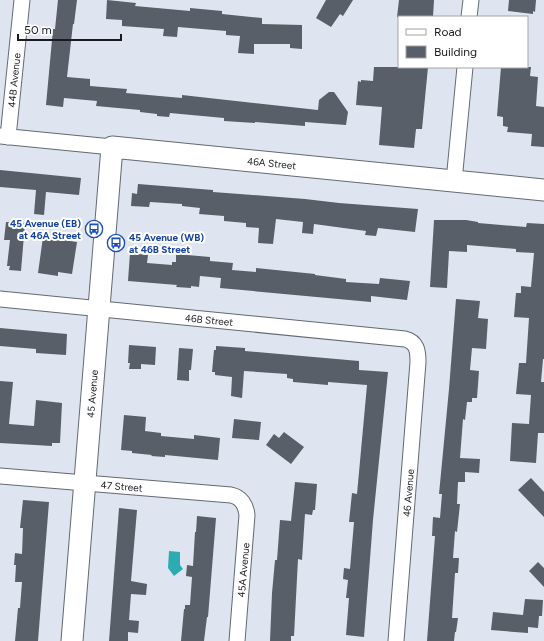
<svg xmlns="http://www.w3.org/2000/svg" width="544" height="641" font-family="Figtree,sans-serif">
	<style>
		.water { fill: #2dabb2 }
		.building { fill: #585f68 }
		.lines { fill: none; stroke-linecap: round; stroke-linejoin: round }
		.street-casing { stroke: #636972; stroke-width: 17 }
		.secondary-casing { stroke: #636972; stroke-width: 23 }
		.street { stroke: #fff; stroke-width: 15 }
		.secondary { stroke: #fff; stroke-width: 21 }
		.labels { text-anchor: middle; stroke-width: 4; stroke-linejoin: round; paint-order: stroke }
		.street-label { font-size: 10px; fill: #191b1f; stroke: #fff }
		.transit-label { font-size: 10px; font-weight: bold; fill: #164399; stroke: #fff; text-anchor: end }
	</style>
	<rect width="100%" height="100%" fill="#dee5f0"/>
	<path class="water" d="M169 551 180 552V565L183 569 174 576 168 568Z"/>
	<path class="building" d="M58 0H77L74 24H73L67 77 90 79V86L127 89 126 93 182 98V95L318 110 319 100 329 92H334L348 112 346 125 305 122V126L255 122V123L224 121V118L170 113 169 117 157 116V114L140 112V110L96 106 97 101 64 98 63 107 46 105 53 29H55Z
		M107 0 136 3 135 6 190 11V8L222 11V14L262 18V24L302 25V49L290 48V44H254V54L238 53 240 36 226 35V31L178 27 177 37 163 36 164 29 122 26V20L106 19Z
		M326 0H353L343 16 340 14 331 27 316 18Z
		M399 0H434L433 17H397Z
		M509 0H536L535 12 533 11V14L508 11Z
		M374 67H428L422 129H416L414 148 379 145 382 107 356 105 358 81 361 82V80L373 81Z
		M501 67H531L530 76 538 77 536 106 544 107V147L531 146 532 134 507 132 508 127 503 126V117L497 116Z
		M0 170 81 178 79 195 46 192 44 215 34 214 36 190 0 187Z
		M138 184 213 190V192L305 199 339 203 418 209 415 232 378 228 376 236 365 235 366 231 314 224 313 234 302 233 303 222 276 219 273 244 258 243 259 228 246 227V223L224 221V216L199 214 200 208 182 206V204L150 202 149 207 131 206 132 193 137 194Z
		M434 220H466L478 222V223L526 227 527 223 544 224V359H543L541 382H544V433H538L536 463 510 461 512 423 529 424 531 395 516 394 519 363H526L529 318 514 317 516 293H521V286L531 287 534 253 516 252V249L467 245V252L449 251 447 288 430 287Z
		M6 222 25 223 21 271 9 270 10 266H7L10 240H4Z
		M43 237 77 242 72 274 58 272V276L38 273Z
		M130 253 148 255 147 263 172 265V262H176V254L210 257V261L233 263 232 270 256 272V268L315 274V275L346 279V282L379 284 380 278 410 281 407 300 371 296V302L220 288 221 278 200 276 199 287 191 286V288L176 287 177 285 128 281Z
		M456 299 480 301 478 318 488 319 486 349 472 348 470 370 479 371 477 398H472V402H467L465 420 463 419 460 458 480 459 479 473 465 472V482H458L457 504H460L457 532 455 531 453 558H459L458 573H455L452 618H458L456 632H455L454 641H427L435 536H432L433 517 440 518 442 494H439L449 389Z
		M0 328 67 334 66 355 36 353V349L0 346Z
		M129 345 156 347 155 365 141 364V369H129L130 363H128Z
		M216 346 245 348V351L359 361V370L388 372 373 520 364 637 346 635 349 598H346L348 580 343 579 344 568 350 569 354 522H349L352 493 357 494 367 385 328 382V385L293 382V379L287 378V374L244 371 242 398 231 396 232 377 215 375V372H212L214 350H216Z
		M179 348 193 349 191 370H189V381L177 380Z
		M0 381 13 382 9 424 34 426 36 400 62 403 60 443H52V446L0 443Z
		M124 415 146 417 145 431 161 433V436L194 439V435L220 438 218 460 165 455V457L151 456 152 455 132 453V451L121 450Z
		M234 419 261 422 259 440 232 438Z
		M284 432 304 447 291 464 266 445 274 434 279 438Z
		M531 478 544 492V517L518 490Z
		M295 482 317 484 315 510H313L312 515 305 514 302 560 298 559 294 636H291V641H270L272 593 275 560H277L280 520 291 521Z
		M23 500 49 502 38 641H15L18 608H20L22 582H15L16 565H14L15 553 22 554 23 528H20Z
		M119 508 137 510 131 581 147 584 146 595 131 594 129 620 139 621 138 633 128 632V641H109Z
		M197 516 216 518 208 617H207L204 641H181L184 609H185V605H190L192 577 186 576 187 565 193 566 195 532H196Z
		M538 562 544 568V587L529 571Z
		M525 599 543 600 542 616H539L538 628 528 627V633L491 630 493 612 523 615Z"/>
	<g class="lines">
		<defs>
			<g id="street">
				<path d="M469 17 471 0"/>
				<path d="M0 136 112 147"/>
				<path id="s1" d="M8 137 22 0"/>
				<path d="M454 181 465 67"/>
				<path id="s2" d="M0 299 405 339C417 342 418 351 418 362L396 641"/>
				<path id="s3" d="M0 476 231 495C241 497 246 505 247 515L237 641"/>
			</g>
			<g id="secondary">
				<path id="s4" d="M72 641 112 147 544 190"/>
			</g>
		</defs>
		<use href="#street" class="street-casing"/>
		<use href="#secondary" class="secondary-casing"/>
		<use href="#street" class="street"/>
		<use href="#secondary" class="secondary"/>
	</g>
	<defs>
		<symbol id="bus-ring" viewBox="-11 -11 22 22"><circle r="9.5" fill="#fff" stroke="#1a4fb4" stroke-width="1.5"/><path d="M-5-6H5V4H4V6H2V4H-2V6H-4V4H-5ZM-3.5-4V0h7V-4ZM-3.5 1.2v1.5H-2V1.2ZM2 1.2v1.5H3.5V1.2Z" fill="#1a4fb4"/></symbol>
	</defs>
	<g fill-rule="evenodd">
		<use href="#bus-ring" x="84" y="219" width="20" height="20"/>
		<use href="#bus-ring" x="106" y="233" width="20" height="20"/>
	</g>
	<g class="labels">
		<g class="street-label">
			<text dy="4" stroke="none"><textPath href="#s1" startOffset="57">44B Avenue</textPath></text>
			<text dy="4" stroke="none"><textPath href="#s4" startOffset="656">46A Street</textPath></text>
			<text dy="4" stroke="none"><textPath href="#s2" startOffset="210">46B Street</textPath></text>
			<text dy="4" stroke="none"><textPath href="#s4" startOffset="248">45 Avenue</textPath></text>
			<text dy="4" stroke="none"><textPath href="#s3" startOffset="122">47 Street</textPath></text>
			<text transform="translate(408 493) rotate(-85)" y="4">46 Avenue</text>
			<text transform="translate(243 570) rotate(-85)" y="4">45A Avenue</text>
		</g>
		<g class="transit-label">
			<text x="81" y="227">45 Avenue (EB)<tspan x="81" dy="12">at 46A Street</tspan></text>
			<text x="129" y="241" text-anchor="start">45 Avenue (WB)<tspan x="129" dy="12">at 46B Street</tspan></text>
		</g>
	</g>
	<rect x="398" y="16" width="130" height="52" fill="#ffffff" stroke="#a3a4a5"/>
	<rect x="406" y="29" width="20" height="6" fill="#ffffff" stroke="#a3a4a5"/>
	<text x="434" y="36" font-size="12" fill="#191b1f">Road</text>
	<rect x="406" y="46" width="20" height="12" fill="#585f68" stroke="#a3a4a5"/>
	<text x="434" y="56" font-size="12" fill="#191b1f">Building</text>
	<path d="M18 34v6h103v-6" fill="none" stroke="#191b1f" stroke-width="2"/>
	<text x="24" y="34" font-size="12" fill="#191b1f" stroke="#ffffff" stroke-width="3" paint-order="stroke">50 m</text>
</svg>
